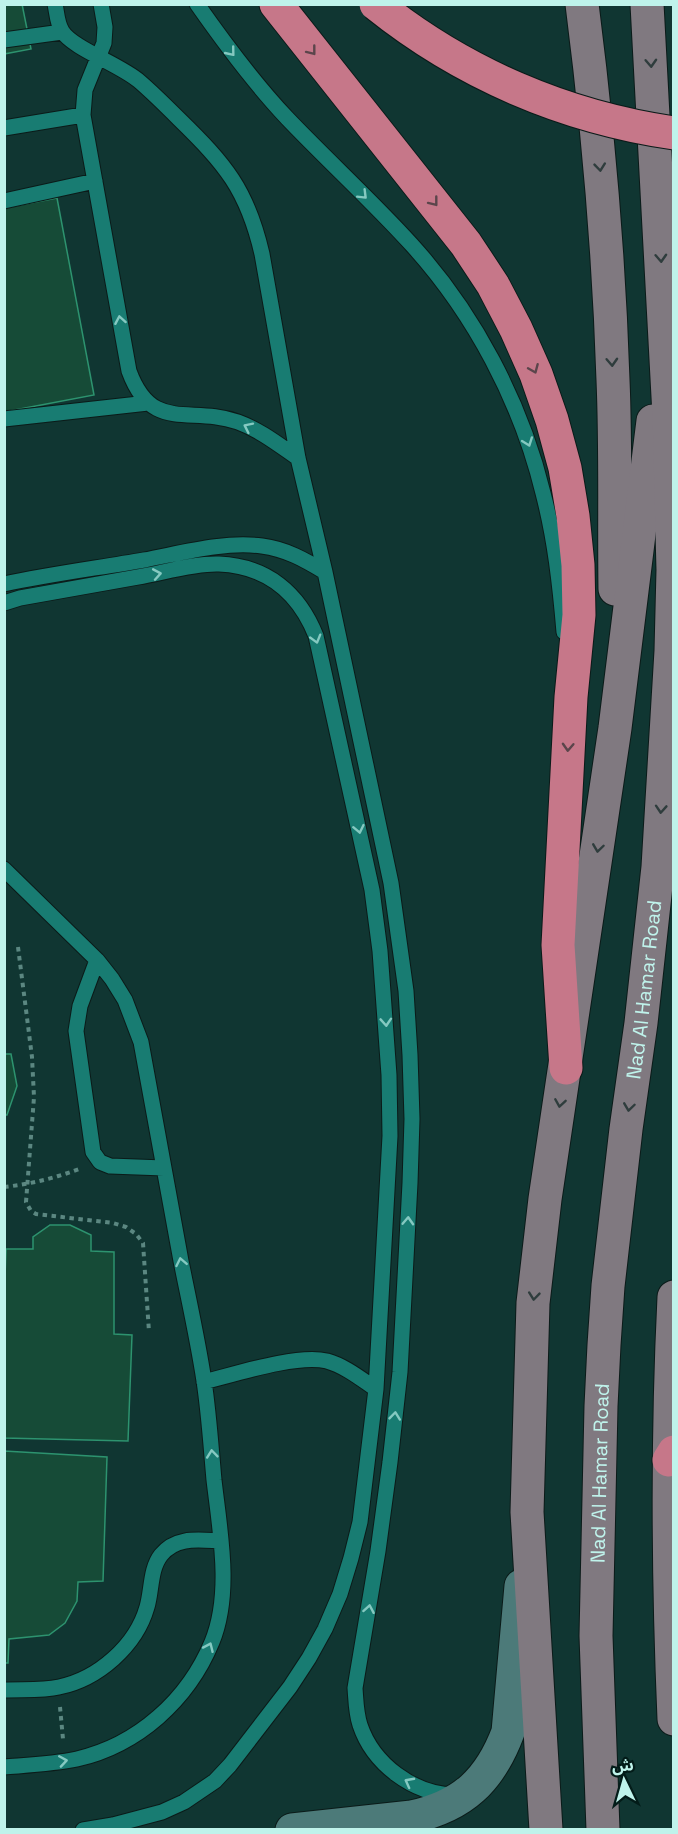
<svg xmlns="http://www.w3.org/2000/svg" width="678" height="1834" font-family="'Space Grotesk','Noto Sans Arabic',sans-serif">
	<style>
		.building { fill: #164b37; stroke: #2d936f; stroke-width: 1.5 }
		.lines { fill: none; stroke-linecap: round; stroke-linejoin: round }
		.lane-casing { stroke: #0b1b19; stroke-width: 17 }
		.secondary-casing { stroke: #0b1b19; stroke-width: 35 }
		.primary-casing { stroke: #0b1b19; stroke-width: 35 }
		.highway-casing { stroke: #0b1b19; stroke-width: 35 }
		.path { stroke: #5b8781; stroke-width: 4; stroke-dasharray: 4.5 4.5; stroke-linecap: butt }
		.lane { stroke: #187c72; stroke-width: 15 }
		.secondary { stroke: #4c7a79; stroke-width: 33 }
		.primary { stroke: #807980; stroke-width: 33 }
		.highway { stroke: #c67789; stroke-width: 33 }
		.highway-bridge-casing { stroke: #0b1b19; stroke-width: 35; stroke-linecap: butt }
		.highway-bridge { stroke: #c67789; stroke-width: 33 }
		.oneway { stroke: #5b454b }
		.oneway2 { stroke: #85c9c1 }
		.oneway3 { stroke: #2f3d3d }
		.labels { text-anchor: middle; stroke-width: 6; stroke-linejoin: round; paint-order: stroke }
		.street-label { font-size: 20px; fill: #bff3eb; stroke: #031c19 }
	</style>
	<rect width="100%" height="100%" fill="#103632"/>
	<path class="building" d="M4 4H22L31 49 4 54Z
		M57 198 94 395 4 412V208Z
		M4 1054H11L17 1086 7 1115H4Z
		M50 1225H70L91 1235V1251L114 1252V1334L132 1335 128 1441 4 1438V1306L6 1249H33V1237Z
		M4 1451 107 1457 103 1581 78 1582 77 1601 65 1623 49 1635 9 1639 8 1663H4Z"/>
	<g class="lines">
		<defs>
			<path id="lane" d="M55 4C57 13 57 23 62 31 72 48 121 65 139 81 153 93 166 106 179 119 225 164 247 189 262 254L298 458 325 572 391 883 406 991 410 1055 412 1119 410 1183 400 1372 390 1462 378 1551 355 1688C356 1701 356 1713 360 1725 373 1764 413 1794 454 1795
				M101 4 105 27 104 43 85 90 83 115 129 371C152 434 190 405 238 422 260 430 279 445 298 458
				M197 4C225 44 254 83 287 118 327 160 371 200 411 244 474 313 521 402 543 493 555 539 560 585 564 632
				M4 40 62 32
				M4 128 83 115
				M4 201 95 181
				M4 419 148 403
				M4 584C51 574 98 568 144 560 182 553 224 541 262 546 286 549 305 560 325 572
				M4 603 20 598C59 591 98 584 138 577 162 573 195 563 219 564 267 566 299 593 316 636L372 890 380 951 389 1075 390 1136 376 1389 360 1522 351 1558 340 1594 325 1629 309 1658 290 1687 230 1765 215 1781 184 1802 162 1812 113 1825 83 1830
				M4 869 97 960 112 979 125 1000 141 1042C154 1115 167 1188 181 1261 189 1301 198 1341 204 1381 209 1414 211 1447 214 1480 220 1532 232 1593 212 1642 188 1700 138 1745 77 1759 53 1764 29 1765 4 1767
				M97 960 80 1006 76 1031 93 1152 100 1162 110 1166 164 1168
				M204 1382C236 1374 296 1354 327 1361 345 1366 361 1379 376 1389
				M4 1690C22 1689 42 1691 59 1687 98 1679 136 1646 147 1607 152 1590 150 1569 161 1555 176 1536 199 1540 220 1541"/>
			<path id="secondary" d="M292 1830 412 1817C463 1806 490 1780 508 1732L521 1586"/>
			<g id="primary">
				<path d="M582 4C598 129 609 255 613 380 616 450 614 520 615 589"/>
				<path d="M674 1297C667 1438 668 1579 674 1719"/>
				<path d="M546 1830 527 1512 533 1303 545 1199 615 728 653 421"/>
				<path id="s1" d="M603 1830 596 1636 601 1406 604 1345 608 1286 626 1129 641 1023 658 867 671 651 673 570 669 415 647 4"/>
			</g>
			<path id="highway" d="M276 4 466 244 493 285 516 329 536 374 552 420 565 468 573 516 578 565 579 615 571 697 558 945 566 1068
				M669 1460 674 1452"/>
		</defs>
		<use href="#lane" class="lane-casing"/>
		<use href="#secondary" class="secondary-casing"/>
		<use href="#primary" class="primary-casing"/>
		<use href="#highway" class="highway-casing"/>
		<path class="path" d="M18 947 32 1057 34 1097 26 1202 31 1211 36 1214 113 1223 126 1227 136 1234 143 1243 149 1332
			M4 1187C31 1184 55 1178 79 1169
			M60 1707 63 1739 61 1740"/>
		<use href="#lane" class="lane"/>
		<use href="#secondary" class="secondary"/>
		<use href="#primary" class="primary"/>
		<use href="#highway" class="highway"/>
		<defs>
			<path id="highway-bridge" d="M376 4C462 73 564 117 674 133"/>
		</defs>
		<use href="#highway-bridge" class="highway-bridge-casing"/>
		<use href="#highway-bridge" class="highway-bridge"/>
	</g>
	<defs><path id="oneway-chevron" d="M-2-3.5L2.5 0L-2 3.5" fill="none" stroke-width="1.6" stroke-linecap="round" stroke-linejoin="round" transform="scale(1.5)"/></defs>
	<g class="oneway">
		<use href="#oneway-chevron" transform="translate(312 51) rotate(52)"/>
		<use href="#oneway-chevron" transform="translate(434 202) rotate(52)"/>
		<use href="#oneway-chevron" transform="translate(534 369) rotate(67)"/>
		<use href="#oneway-chevron" transform="translate(568 747) rotate(93)"/>
	</g>
	<g class="oneway2">
		<use href="#oneway-chevron" transform="translate(231 52) rotate(51)"/>
		<use href="#oneway-chevron" transform="translate(363 195) rotate(45)"/>
		<use href="#oneway-chevron" transform="translate(120 320) rotate(-100)"/>
		<use href="#oneway-chevron" transform="translate(248 427) rotate(-154)"/>
		<use href="#oneway-chevron" transform="translate(528 442) rotate(70)"/>
		<use href="#oneway-chevron" transform="translate(157 574) rotate(-10)"/>
		<use href="#oneway-chevron" transform="translate(316 639) rotate(74)"/>
		<use href="#oneway-chevron" transform="translate(359 829) rotate(78)"/>
		<use href="#oneway-chevron" transform="translate(386 1022) rotate(86)"/>
		<use href="#oneway-chevron" transform="translate(408 1221) rotate(-87)"/>
		<use href="#oneway-chevron" transform="translate(181 1262) rotate(-101)"/>
		<use href="#oneway-chevron" transform="translate(395 1416) rotate(-84)"/>
		<use href="#oneway-chevron" transform="translate(212 1454) rotate(-96)"/>
		<use href="#oneway-chevron" transform="translate(369 1609) rotate(-80)"/>
		<use href="#oneway-chevron" transform="translate(209 1647) rotate(-66)"/>
		<use href="#oneway-chevron" transform="translate(63 1761) rotate(-9)"/>
		<use href="#oneway-chevron" transform="translate(409 1782) rotate(-152)"/>
	</g>
	<g class="oneway3">
		<use href="#oneway-chevron" transform="translate(651 63) rotate(87)"/>
		<use href="#oneway-chevron" transform="translate(600 167) rotate(84)"/>
		<use href="#oneway-chevron" transform="translate(661 258) rotate(87)"/>
		<use href="#oneway-chevron" transform="translate(612 362) rotate(87)"/>
		<use href="#oneway-chevron" transform="translate(661 809) rotate(94)"/>
		<use href="#oneway-chevron" transform="translate(598 848) rotate(98)"/>
		<use href="#oneway-chevron" transform="translate(560 1103) rotate(99)"/>
		<use href="#oneway-chevron" transform="translate(629 1107) rotate(98)"/>
		<use href="#oneway-chevron" transform="translate(534 1296) rotate(96)"/>
	</g>
	<g class="labels">
		<g class="street-label">
			<text dy="7" stroke="none"><textPath href="#s1" startOffset="843">Nad Al Hamar Road</textPath></text>
			<text dy="7" stroke="none"><textPath href="#s1" startOffset="357">Nad Al Hamar Road</textPath></text>
		</g>
	</g>
	<rect width="678" height="1834" fill="none" stroke="#bff3eb" stroke-width="12"/>
	<g transform="translate(624 1780) rotate(355)" stroke="#031c19" stroke-width="4.5" paint-order="stroke">
	<path d="M0-4.5L10 22L0 15L-10 22Z" fill="#bff3eb"/>
	<text y="-9" font-size="16" font-weight="bold" text-anchor="middle" fill="#bff3eb">ش</text>
	</g>
</svg>
